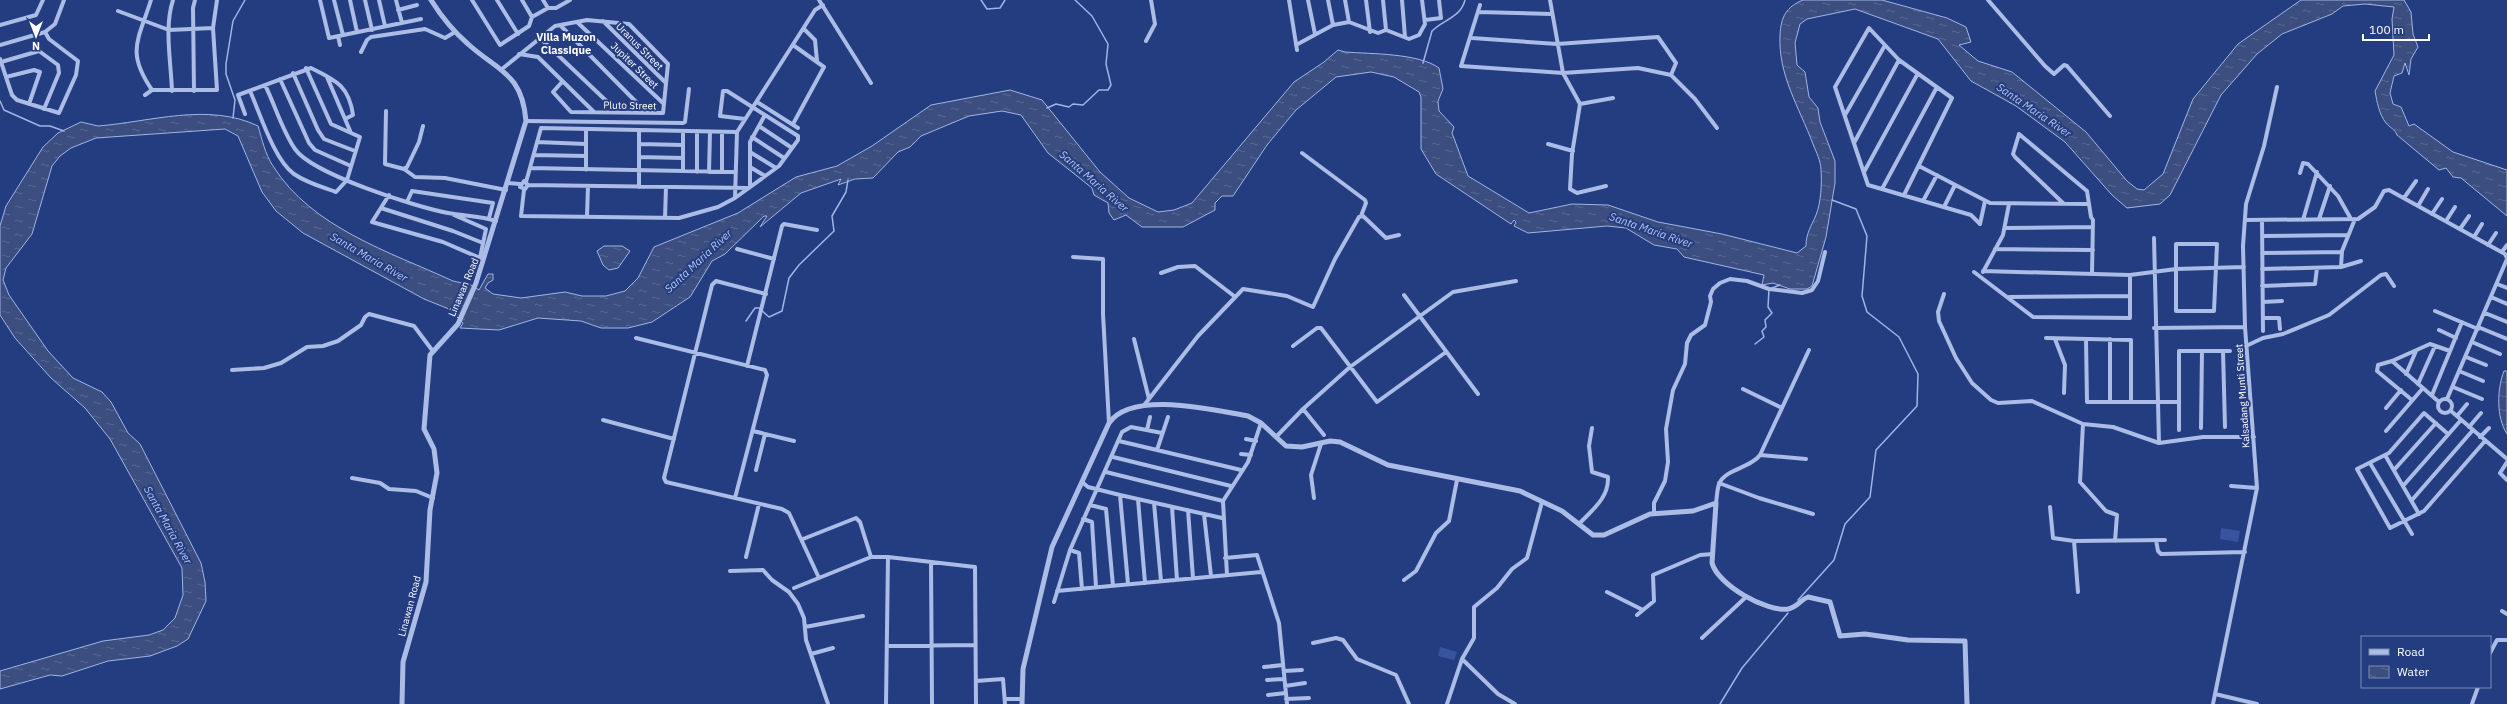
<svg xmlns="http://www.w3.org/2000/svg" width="2507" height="704" font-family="'IBM Plex Sans',sans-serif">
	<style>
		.grass { fill: #39549e }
		.water { fill: url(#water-ripples); stroke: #9fb5e7 }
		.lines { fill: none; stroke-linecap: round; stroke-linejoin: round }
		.stream { stroke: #9fb5e7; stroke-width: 1.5 }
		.minor { stroke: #abbce6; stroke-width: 4 }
		.tertiary { stroke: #abbce6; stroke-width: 5 }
		.labels { text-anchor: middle; stroke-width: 4; stroke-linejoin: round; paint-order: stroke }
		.street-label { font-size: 10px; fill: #fff; stroke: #243d80 }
		.neighbourhood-label { font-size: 11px; font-weight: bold; fill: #fff; stroke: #243d80 }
		.water-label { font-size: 11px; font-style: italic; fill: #b6c6ee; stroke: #243d80 }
	</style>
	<defs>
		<pattern id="water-ripples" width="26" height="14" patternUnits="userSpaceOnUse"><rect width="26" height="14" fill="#3c4e7f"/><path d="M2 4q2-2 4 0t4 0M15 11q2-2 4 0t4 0" fill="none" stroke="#596992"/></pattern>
	</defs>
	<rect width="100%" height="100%" fill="#243d80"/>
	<path class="grass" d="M2221 528 2240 531 2238 542 2220 539Z
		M1440 647 1457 652 1454 660 1438 656Z"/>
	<path class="water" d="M1803 0H1882L1947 18 1966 27 1971 42 1959 45 1978 61 2012 72 2086 132 2127 181 2137 189 2144 190 2163 174 2193 99 2238 44 2301 0H2404L2411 12 2413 34 2418 47 2411 59 2409 75 2405 63 2402 73 2394 76 2390 93 2393 104 2401 107 2409 126 2414 124 2453 152 2507 170V216L2461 178 2453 177 2446 168 2439 170 2397 135C2395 129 2390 128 2386 123 2379 114 2377 102 2375 91L2394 55 2392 19 2394 7 2365 4 2343 6 2332 14 2282 34 2257 54 2221 95 2170 195 2160 204 2127 208 2112 195 2065 142 2016 106 1971 81 1938 39 1855 9 1807 19 1800 24 1795 43 1797 65 1805 72 1809 97 1818 108 1820 122 1835 161V183L1826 237 1812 286 1807 289H1790L1773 283 1762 285 1764 275 1684 257 1677 249 1654 245 1626 228 1607 226 1528 233 1514 226 1516 222 1514 220 1511 224 1436 174 1421 149V97L1419 92 1394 77 1371 72 1336 77 1296 110 1267 145 1233 196H1222L1215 203V210L1183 227H1142L1126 215 1114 220 1109 213 1108 203 1094 195 1092 188 1048 153 1021 115 1002 111 969 116 921 136 910 147 898 152 873 178 855 179 838 185 841 179 801 193 760 227 767 216H764L725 254 712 261 690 297 652 322 628 328H601L581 321 538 318 499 330 460 328 463 323 449 309 424 299 303 233 276 211 262 192 238 136 225 129 96 138 71 148 60 156 52 166 32 234 6 268 3 280 9 295 48 351 73 378 102 392 111 402 128 433 140 444 201 563 205 582 206 601 188 639 177 646 150 656 108 661 62 676 50 675 0 689V671L103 641 149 635 163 630 175 618 183 595 182 568 110 439 85 408 51 378 15 338 0 315V226L6 206 43 147 58 133 81 122 98 126C150 122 208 102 258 126 262 139 265 154 273 166 312 228 390 252 453 281L471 285 479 290 488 274H493V280L488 283 485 288 493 294 521 298 565 292 582 296H606L625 291 638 278 654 247 738 213 796 177 837 166 872 146 931 105 1010 90 1042 100 1100 172 1129 198 1158 212 1174 210 1192 203 1294 82 1324 62 1338 50 1345 52C1371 54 1418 53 1439 68L1443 89 1438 101 1439 111 1454 127 1452 133 1468 176 1529 213 1572 204 1608 205 1658 222 1722 234 1797 253 1806 246C1806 233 1811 227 1816 215 1821 203 1822 183 1821 170 1821 161 1816 152 1813 144 1799 107 1778 75 1780 35 1781 17 1786 7 1803 0Z
		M604 246H622L630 251 618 268 609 270 603 265 597 251Z
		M2504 371H2507V434C2496 417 2497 389 2504 371Z"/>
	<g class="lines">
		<path class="stream" d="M981 0 987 9 1000 8 1005 0
			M1423 63 1432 31C1443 20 1461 17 1465 0
			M0 101 4 110 40 126H50L64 131
			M1047 108 1056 104 1069 107 1073 104 1083 105 1099 90H1108L1111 85 1106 64 1108 44 1092 16 1075 0
			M233 118 235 100 226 74V64L233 21 245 0
			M1772 288 1780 285
			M746 321 755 308H759L769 317 782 311 789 278 799 265 834 231 832 216 846 192 848 180
			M1755 344 1764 337 1762 331 1766 327 1765 320 1772 313 1768 307 1769 289
			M1798 600 1834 560 1845 524 1870 497 1876 450 1917 406 1918 374 1899 337 1867 312 1862 296 1867 236 1856 209 1832 200
			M1720 704 1742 668 1788 613"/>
		<path class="minor" d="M151 0C138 41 126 52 152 90
			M320 0 329 38 421 19
			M334 0 343 35
			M350 0 357 32
			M365 0 372 30
			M379 0 385 26
			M396 0 402 23
			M472 0 500 45 529 26 532 17 548 8H556L570 0
			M497 0 518 34
			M522 0 532 17
			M543 0 548 8
			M819 0 871 83
			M1289 0 1297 50
			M1308 0 1315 34
			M1328 0 1333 25
			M1345 0 1349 22
			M1366 0 1370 32
			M1383 0 1386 30
			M1402 0 1405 37
			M1550 0 1563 73 1580 104 1572 154 1570 189 1577 193 1606 186
			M1988 0 2045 66 2054 74 2064 65 2067 66 2110 116
			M1480 5 1461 66 1563 73 1638 68 1671 75
			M398 10 417 5
			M118 11 169 30 213 28
			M1478 12 1552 14
			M1425 20 1441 18 1439 0
			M603 21 666 83
			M577 22 664 104
			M0 25 36 15 43 0
			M560 25 646 112
			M804 29 815 40 817 61
			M338 36 340 45
			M1472 38 1557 44 1658 37 1676 63 1671 75 1695 99 1717 128
			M541 39 618 112
			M1146 41 1155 24 1151 0
			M0 45 45 32 55 24 64 0
			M793 45 824 67 793 124
			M1296 45 1333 25 1349 22 1378 33 1386 30 1409 39 1419 35 1425 24 1422 0
			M361 52 367 40 371 37 425 29 445 38 455 32
			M519 54 538 57 594 112
			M0 59 12 95 17 100 59 113 76 75 78 61 49 39 45 32
			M1 62 39 51 58 65 59 73 44 109
			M502 69 555 26 587 20 629 24 668 64 663 113 571 112 553 92 562 82
			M293 73 318 130 324 139 355 151
			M6 77 34 70 40 72 29 104
			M327 77 351 133
			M280 79 309 143 315 150 351 166
			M265 85C275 105 282 130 295 149 312 174 416 207 448 213 464 216 481 216 496 221
			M172 91C171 62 164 27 173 0
			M194 91 193 8 195 0
			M250 91C260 113 274 160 294 174 307 183 322 187 336 192L347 180 360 137 331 124 306 68
			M145 95 152 90H217L213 28 217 0
			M757 102 798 128
			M1580 104 1613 98
			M386 111 385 164 404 169 407 167 419 142 423 126
			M245 114 238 95 311 68C335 80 349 85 353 115L345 119
			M1845 115 1884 47
			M526 121 683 123 685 122 689 89
			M759 126 792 148
			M586 130V170
			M752 137 784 158
			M537 142 586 144
			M1854 143 1899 60
			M639 144 683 145
			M1548 144 1573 151
			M750 152 776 168
			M1302 153 1365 200 1366 203 1361 216
			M534 155 586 156
			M639 157 683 158
			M1919 166 1990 203 2088 204
			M750 167 765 176
			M530 168 736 172
			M404 169 415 177 445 178 506 190
			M683 171V131
			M697 172V131
			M709 172 710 132
			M722 172V132
			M1864 172 1917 75
			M2300 173 2303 163 2308 164 2338 196 2351 219
			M526 182 541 128 737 132
			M508 183 520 184
			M528 185 525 189 520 187 524 181 528 185 748 188
			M639 187V131
			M750 187V142L765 115
			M1882 189 1937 87
			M524 190 521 216 679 218 718 207 735 198 779 166 798 140V136L727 91H723L720 116 745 119
			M389 195 372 222 443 242 480 258 486 229 454 215
			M1904 195 1952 98 1899 60 1869 28 1835 87 1868 185 1971 215 1980 224 1985 201
			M735 198 737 132 815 10 823 5
			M2404 198 2416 181
			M1923 201 1937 175
			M407 202 412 191 493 203 489 218
			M2064 204 2015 157 2013 154 2019 134 2087 191 2091 217 2093 220 2092 274
			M2418 206 2428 189
			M1944 207 1955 185
			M381 208 453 231 483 243
			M2432 214 2442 199
			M587 216 588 186
			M665 218 666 187
			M2319 219 2330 186
			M2245 220 2358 219 2375 207 2384 191 2389 190 2505 254 2507 258
			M2262 220 2263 331
			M2303 220 2317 172
			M2446 221 2455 207
			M2006 228 2093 227
			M2460 229 2469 216
			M2262 236 2348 235
			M2474 237 2482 224
			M2154 238 2159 443
			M2176 244H2217L2214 311H2176Z
			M2488 245 2496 233
			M737 249 774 259
			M1995 249 2093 250
			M2502 252 2507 245
			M2262 253 2342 252
			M1073 257 1103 259V314L1109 423
			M2341 267 2342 251 2355 219
			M2262 269 2341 267 2361 261
			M1983 271 2130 275 2176 269 2244 267
			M1974 272 2033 317 2130 318V275
			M1983 272 2003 235 2009 204
			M1161 273 1178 267 1195 266 1234 296
			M2497 284 2507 288
			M2262 286 2315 284 2317 268
			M766 294 716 281 712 285 664 478 666 482 782 509 789 513 819 578
			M1944 294 1938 312 1939 321 1956 358 1972 383 1991 400 1998 403 2032 401 2083 424 2113 427 2159 443 2203 437H2254
			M1404 295 1478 394
			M2009 297 2130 296
			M2491 297 2507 304
			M2263 302 2282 301
			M2435 311 2478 329
			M2485 313 2507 322
			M2263 318H2279L2280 329
			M2478 327 2507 339
			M2154 328 2245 327
			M2439 330 2456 338
			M636 338 765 370 767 375 735 498
			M2046 338 2131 340V402
			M1134 339 1149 399
			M2055 339 2065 365 2064 393
			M2086 339 2087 402H2179
			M2110 339V402
			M2472 342 2500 354
			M1293 346 1317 328H1321L1377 402 1446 352
			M2246 346 2263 338 2283 334 2329 315 2381 275 2386 274 2394 286
			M2223 351 2225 427
			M2466 357 2486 365
			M2392 361 2439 402
			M747 366 782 226 784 224 817 230
			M232 370 264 368 281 363 307 347 323 346 338 341 361 325 365 317 369 314 414 326 432 350
			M2459 371 2483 381
			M2406 374 2416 351
			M2418 384 2435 346
			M2453 387 2482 399
			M1743 389 1782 408
			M2432 395 2462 322
			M2438 406a7 7 0 1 1 14 0a7 7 0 1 1-14 0Z
			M2447 399 2507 259
			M2412 400 2377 371 2378 365 2392 361 2430 344 2450 351
			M1145 404 1198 336 1243 289 1287 296 1313 307 1335 259 1359 217 1363 216 1386 238 1399 235
			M2386 408 2401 390
			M1303 409 1324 435
			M2451 411 2507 459
			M2457 416 2467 404
			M603 420 674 439
			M2083 424 2080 482 2106 511 2117 515 2115 541
			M2469 427 2481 413
			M2201 428 2202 351
			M1147 430 1150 417
			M2179 430V351H2230
			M753 431 794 441
			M2386 431 2423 388
			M2448 434 2424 413 2389 453 2357 469 2390 528 2424 511 2485 441
			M1276 437 1303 409 1350 367 1453 292 1516 281
			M2480 437 2489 428
			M1246 439 1256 441
			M1119 441 1241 470
			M1157 450 1168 417
			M1241 454 1251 455
			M1760 455 1809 350
			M2385 455 2419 514
			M1113 457 1231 486
			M2507 462 2500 473 2507 480
			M2370 463 2412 534
			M756 470 765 434
			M2394 470 2436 423
			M1106 472 1223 501
			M352 478 380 483 389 489 416 491 433 498
			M1082 482 1088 487 1120 495 1222 518
			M1719 483 1759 498 1813 514
			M2231 486 2257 488
			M2403 486 2461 420
			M1120 495 1128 584
			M1314 498 1311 475 1321 444
			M1138 499 1145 583
			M2412 500 2473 430
			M1154 503 1161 581
			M1716 503C1717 497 1717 490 1719 484 1725 469 1751 468 1760 455L1806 459
			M1090 505 1106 509 1113 586
			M1172 507 1177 580
			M2050 507 2053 538 2074 541 2165 540
			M1188 510 1193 578
			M1204 514 1211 576
			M1654 514V503L1665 481 1668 462 1666 429 1673 390 1685 364 1687 343 1691 335 1705 325 1711 302 1710 296 1713 289 1720 283 1730 279 1747 281 1769 289 1802 293 1812 290 1818 281 1825 252
			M1083 519 1092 522 1096 587
			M1579 524C1592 510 1609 498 1608 477L1592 472 1589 446 1592 428
			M803 539 856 518 860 522 871 557
			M2156 540 2158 551 2161 554 2245 552
			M2074 541 2078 592
			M1070 550 1079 553 1082 589
			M746 557 759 504
			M1225 558 1257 555 1279 623 1287 704
			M931 562 932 704
			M730 571 763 570 772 580 789 592 798 604 804 618 806 640 828 704
			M1227 575 1223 501 1248 462 1261 423
			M1404 580 1416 571 1436 533 1449 521 1457 480
			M794 588 871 557H888
			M1057 591 1261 572
			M1607 592 1643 610
			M1054 602 1070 550 1122 432 1131 427 1162 433
			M2502 611 2507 614
			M1637 615 1654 601 1653 575 1700 555 1713 554
			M805 627 863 616
			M1702 638 1746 597
			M1313 643 1336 638 1343 640 1357 659 1396 675 1409 704
			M887 646 975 645
			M2490 653 2497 640H2507
			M811 654 833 648
			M1462 659 1498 694 1515 704
			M1264 667 1283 665
			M1284 671 1302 670
			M1267 680 1284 679
			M976 681 1003 679 1005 704
			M1285 686 1305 683
			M2215 694 2257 704
			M1268 695 1286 693
			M1005 699H1022
			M1286 699 1309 698
			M886 704 888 557 975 567 976 704
			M1447 704 1462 659 1474 638V607L1497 588 1512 569 1527 558 1542 502
			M2213 704 2257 488 2245 327 2243 246 2246 204 2264 146 2277 87
			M2472 704 2478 687"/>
		<path class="tertiary" d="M402 704 403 662 426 582 430 510 437 473 434 449 424 429 430 355 458 324 476 283 526 121C522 73 499 72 468 44 454 32 441 16 431 0
			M1022 704 1023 669 1052 547 1109 423C1132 390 1213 410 1248 416L1261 423 1286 446 1302 447 1330 441 1340 442 1388 465 1520 491 1562 511 1593 535H1604L1650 514 1693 511 1716 503 1712 563C1718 585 1766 612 1788 609 1798 607 1800 600 1808 597L1830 602 1840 636 1865 634 1908 640 1965 641 1967 704"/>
	</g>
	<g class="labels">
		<g class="street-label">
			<text transform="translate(640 46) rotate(45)" y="4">Uranus Street</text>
			<text transform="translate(635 65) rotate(44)" y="4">Jupiter Street</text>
			<text transform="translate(630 105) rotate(1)" y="4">Pluto Street</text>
			<text transform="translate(463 287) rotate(-67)" y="4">Linawan Road</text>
			<text transform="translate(2242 396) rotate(-94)" y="4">Kalsadang Munti Street</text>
			<text transform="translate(409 606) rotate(-75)" y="4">Linawan Road</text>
		</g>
		<g class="neighbourhood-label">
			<text x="566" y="41">Villa Muzon<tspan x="566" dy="13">Classique</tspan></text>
		</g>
		<g class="water-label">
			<text transform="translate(2034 110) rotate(34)" y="4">Santa Maria River</text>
			<text transform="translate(1094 181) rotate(41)" y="4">Santa Maria River</text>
			<text transform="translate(1651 230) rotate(19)" y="4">Santa Maria River</text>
			<text transform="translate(369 257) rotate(30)" y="4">Santa Maria River</text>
			<text transform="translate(698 261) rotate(-43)" y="4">Santa Maria River</text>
			<text transform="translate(168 525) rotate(61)" y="4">Santa Maria River</text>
		</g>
	</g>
	<rect x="2361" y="636" width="130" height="52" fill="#243d80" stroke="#7c8bb3"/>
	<rect x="2369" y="649" width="20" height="6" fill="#abbce6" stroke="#7c8bb3"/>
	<text x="2397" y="656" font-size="12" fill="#ffffff">Road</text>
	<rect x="2369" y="666" width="20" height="12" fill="url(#water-ripples)" stroke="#7c8bb3"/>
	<text x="2397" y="676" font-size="12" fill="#ffffff">Water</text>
	<g transform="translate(36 36) rotate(180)" stroke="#243d80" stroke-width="3" paint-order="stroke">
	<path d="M0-3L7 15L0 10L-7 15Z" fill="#ffffff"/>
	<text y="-6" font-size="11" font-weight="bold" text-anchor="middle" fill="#ffffff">N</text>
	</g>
	<path d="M2363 34v6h66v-6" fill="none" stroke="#ffffff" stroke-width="2"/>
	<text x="2369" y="34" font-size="12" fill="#ffffff" stroke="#243d80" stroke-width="3" paint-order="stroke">100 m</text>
</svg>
